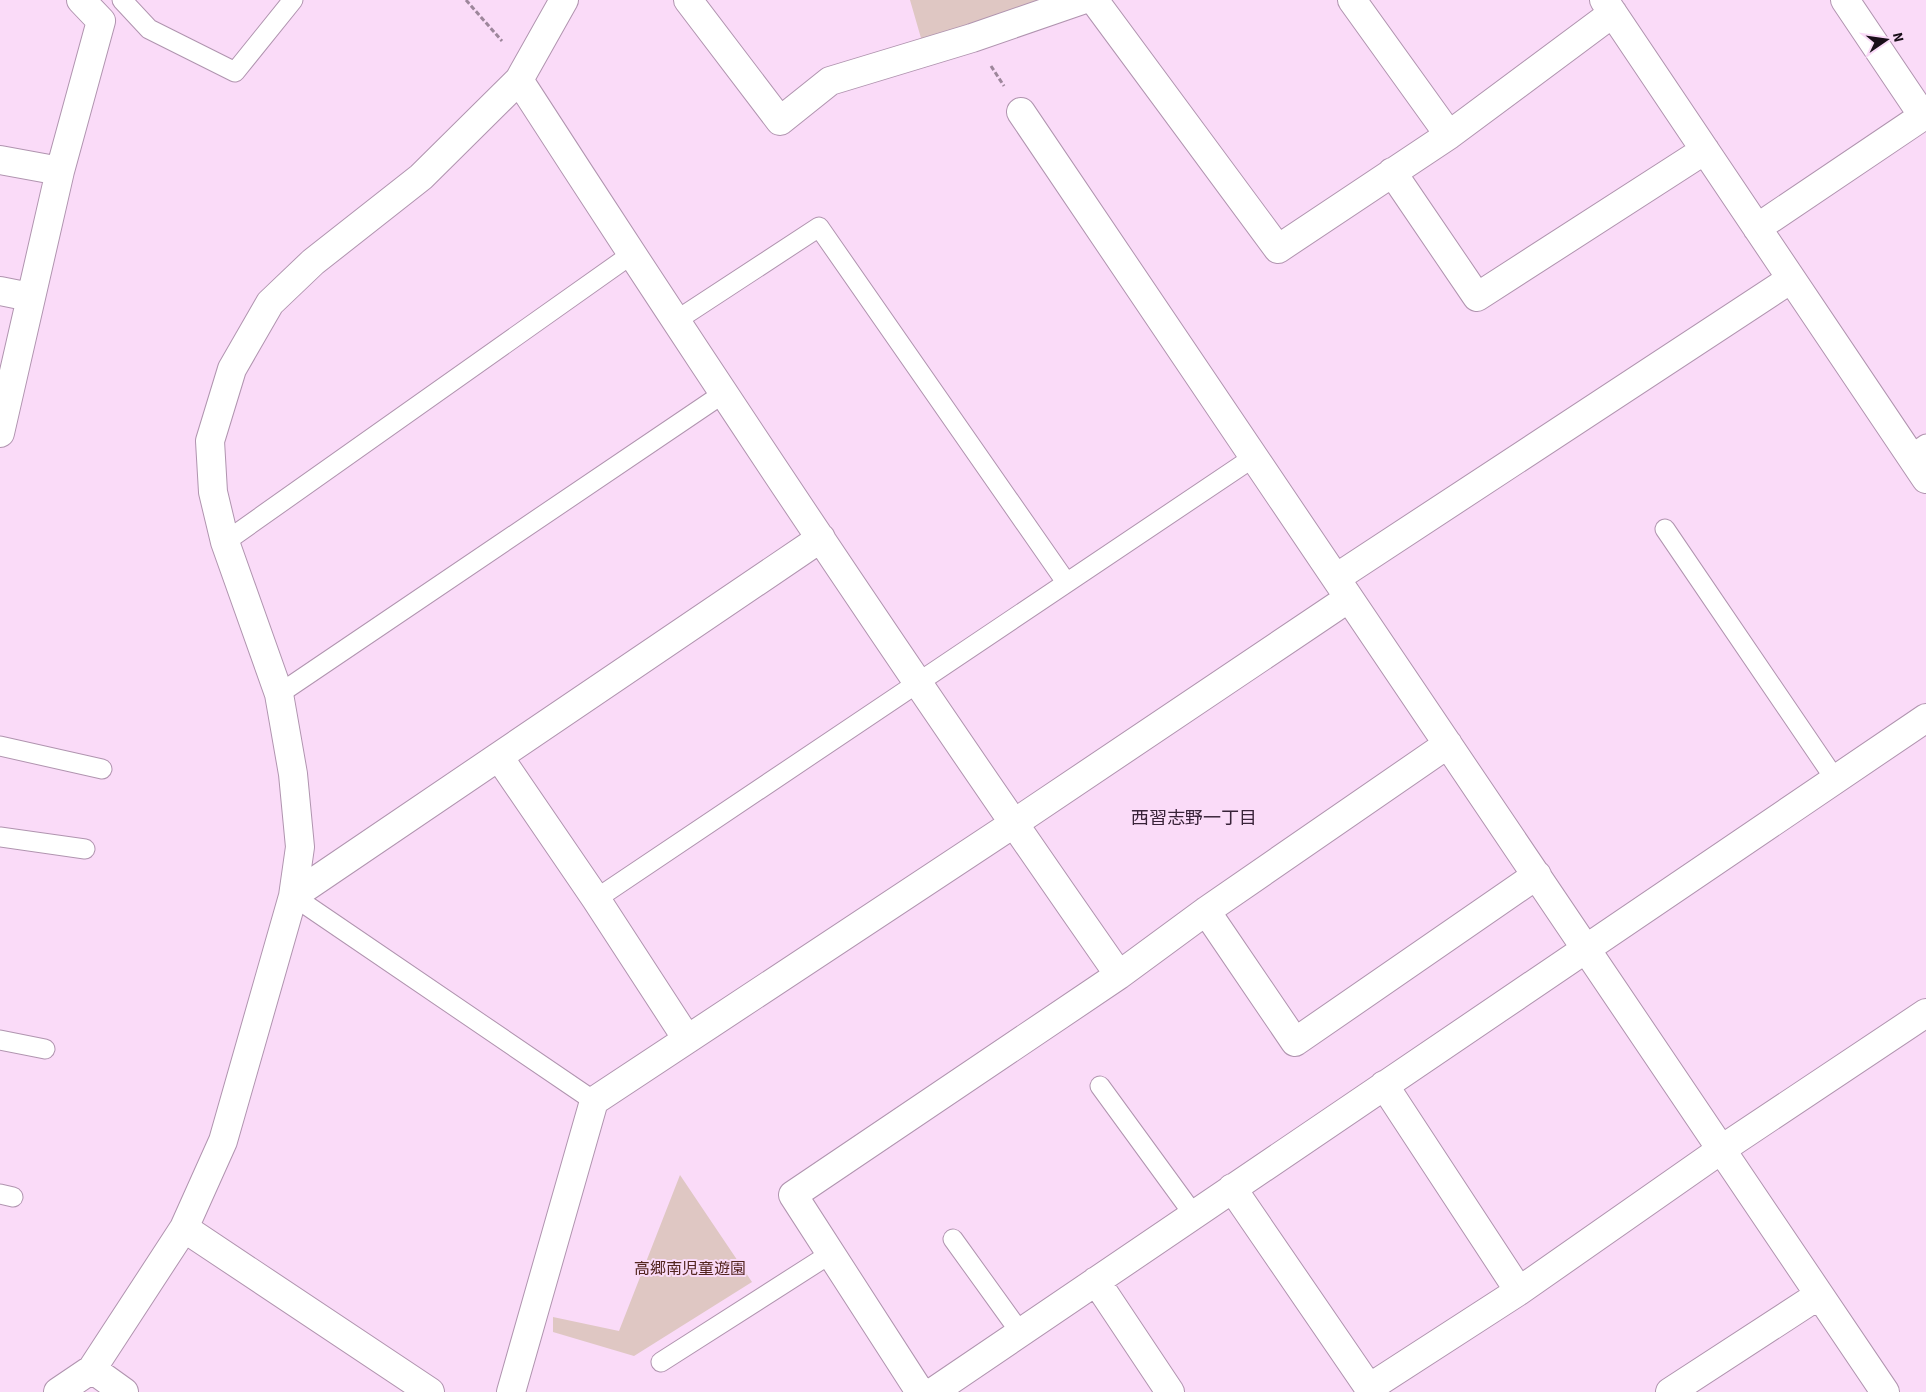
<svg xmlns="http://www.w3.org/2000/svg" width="1926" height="1392" font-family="'Source Sans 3','Noto Sans JP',sans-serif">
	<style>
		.green { fill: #dfc7c3 }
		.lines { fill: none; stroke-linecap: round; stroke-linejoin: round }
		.lane-casing { stroke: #b094af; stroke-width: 21 }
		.street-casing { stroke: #b094af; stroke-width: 30 }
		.path { stroke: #9d869b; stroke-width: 3; stroke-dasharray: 5 2.5; stroke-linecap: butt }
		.lane { stroke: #fff; stroke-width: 19 }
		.street { stroke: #fff; stroke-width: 28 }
		.labels { text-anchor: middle; stroke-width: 4; stroke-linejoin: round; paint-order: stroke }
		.park-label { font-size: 16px; fill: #53251f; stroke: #fadbf8 }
		.neighbourhood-label { font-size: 18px; fill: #382238; stroke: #fadbf8 }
	</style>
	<rect width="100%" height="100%" fill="#fadbf8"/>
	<path class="green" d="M910 0H1041L923 45Z
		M680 1175 752 1282 634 1356 553 1332V1317L619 1331Z"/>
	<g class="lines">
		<defs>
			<path id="lane" d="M122 0 149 29 235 72 293 0
				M677 320 819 227 1066 582
				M1910 455 1926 444
				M1665 529 1835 779
				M225 542 632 254
				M279 694 724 393
				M0 746 102 769
				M0 837 85 849
				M293 896 594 1101
				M596 899 1254 457
				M0 1040 45 1049
				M1100 1086 1194 1215
				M0 1194 13 1197
				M953 1239 1020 1332
				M661 1362 830 1254"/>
			<path id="street" d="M688 0 780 121 830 81 972 38 1082 0
				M1094 0 1278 249 1449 135 1613 13
				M1352 0 1449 135
				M1604 0 1926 479
				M1845 0 1923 116
				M519 80C714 382 913 680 1119 975
				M1021 112 1885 1392
				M0 160 60 171
				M1392 172 1477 297 1705 150
				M1757 228 1926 114
				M0 291 30 297
				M0 433 60 171 101 21 81 0
				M1336 578 1791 279
				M499 757 596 899 687 1039
				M293 896 821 538
				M1206 911 1295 1042 1537 875
				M1384 1085 1519 1291
				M1232 1188 1369 1388 1519 1291 1722 1149 1926 1013
				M184 1228 430 1392
				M1096 1281 1170 1392
				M92 1369 124 1392
				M58 1392 92 1369 184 1228 223 1141 293 896 300 847 293 774 279 694 225 542 213 492 210 441 232 369 270 303 313 262 421 177 519 80 564 0
				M511 1392 594 1101 1013 824 1349 598
				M920 1392 793 1195 1119 975 1206 911 1448 744
				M933 1392 1926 718
				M1670 1392 1819 1295"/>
		</defs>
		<use href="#lane" class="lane-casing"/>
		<use href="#street" class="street-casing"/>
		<path class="path" d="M466 0 502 41
			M991 66 1004 86"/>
		<use href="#lane" class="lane"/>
		<use href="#street" class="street"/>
	</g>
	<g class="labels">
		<g class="park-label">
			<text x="690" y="1274">高郷南児童遊園</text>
		</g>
		<g class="neighbourhood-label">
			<text x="1194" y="824">西習志野一丁目</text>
		</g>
	</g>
	<g transform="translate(1886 40) rotate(77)" stroke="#fadbf8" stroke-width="4" paint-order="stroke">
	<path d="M0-4L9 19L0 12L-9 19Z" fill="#190f19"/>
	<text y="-8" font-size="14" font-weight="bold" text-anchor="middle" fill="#190f19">N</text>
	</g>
</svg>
